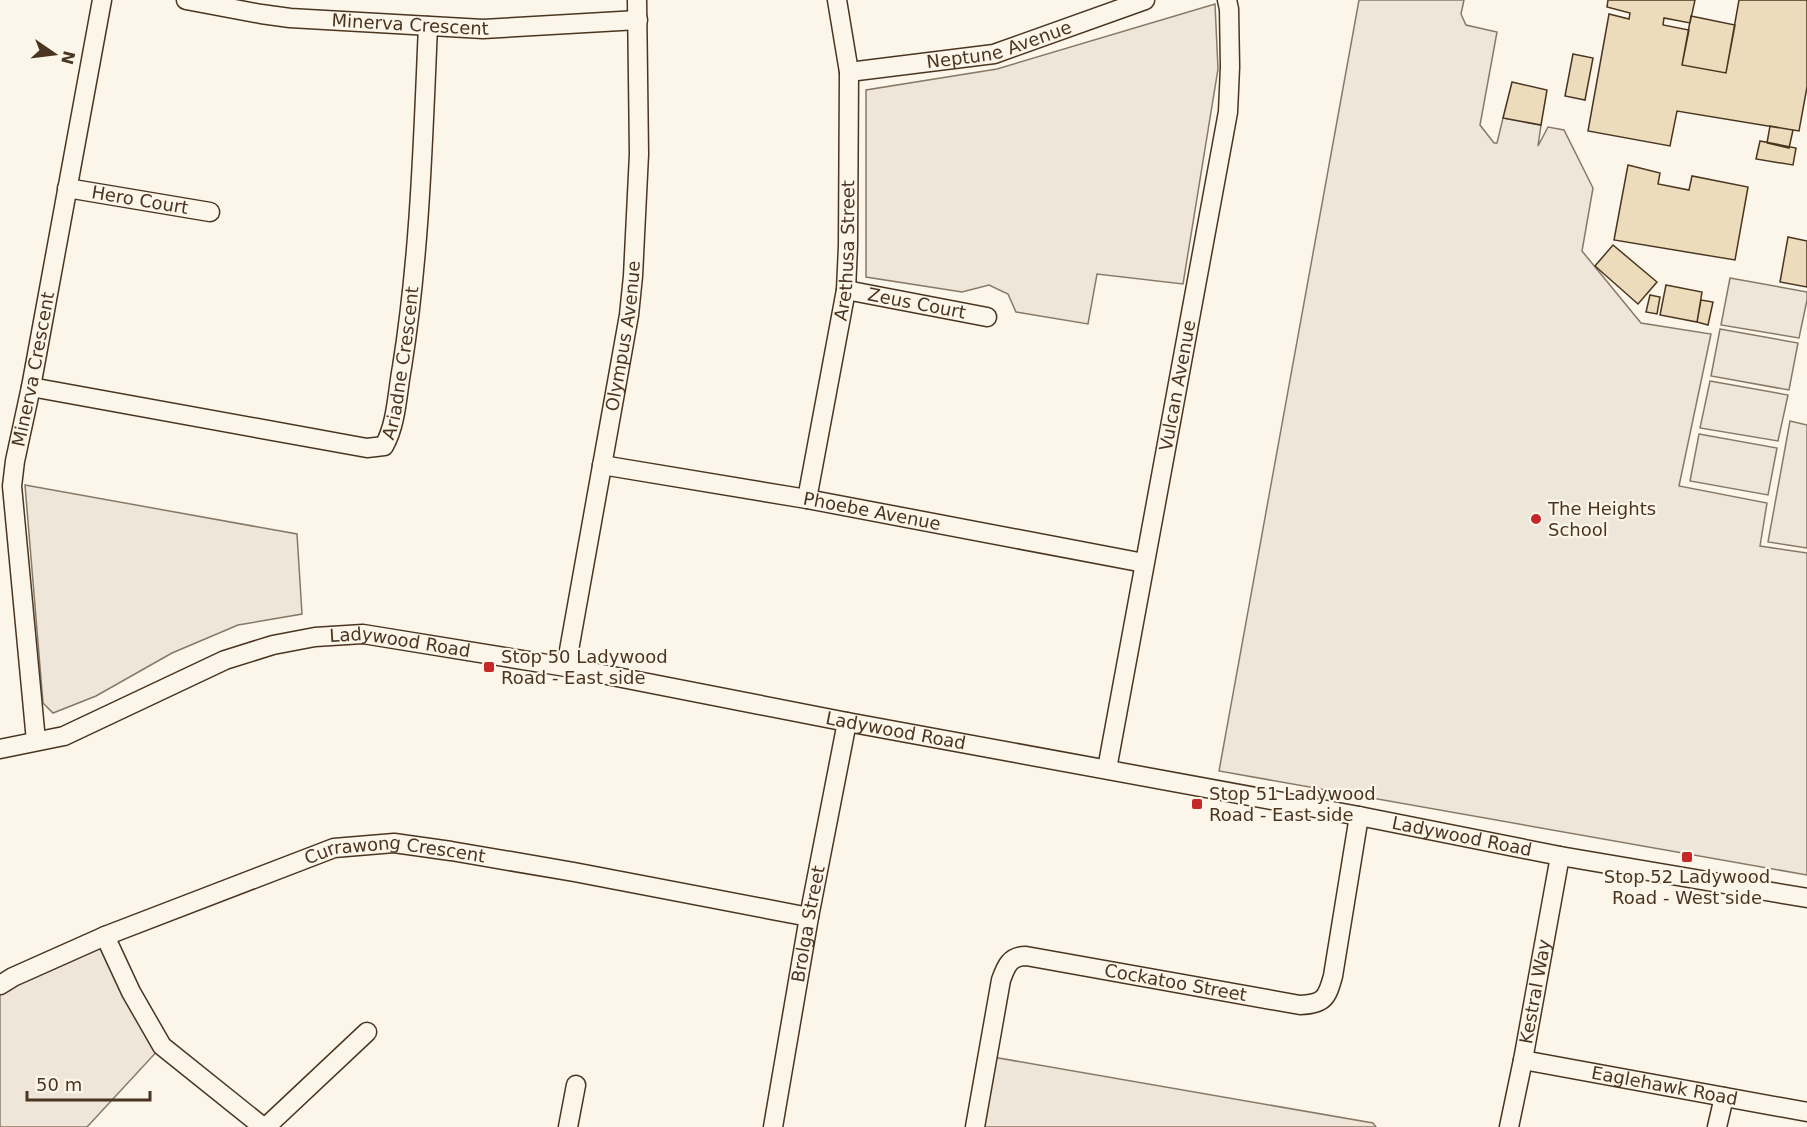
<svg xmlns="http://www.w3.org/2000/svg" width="1807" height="1127" font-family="'DejaVu Sans',sans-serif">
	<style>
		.green { fill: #ede6d9; stroke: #887966; stroke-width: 1.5 }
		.building { fill: #ecdcbc; stroke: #4a3520; stroke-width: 1.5 }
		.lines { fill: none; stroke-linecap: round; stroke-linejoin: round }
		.minor-casing { stroke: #4a3520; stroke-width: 21 }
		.minor { stroke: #fbf6e9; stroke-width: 18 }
		.poi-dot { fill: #c62828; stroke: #fbf6e9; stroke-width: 2 }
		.labels { text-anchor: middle; stroke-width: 4.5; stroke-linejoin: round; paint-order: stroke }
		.street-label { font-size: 18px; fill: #4a3520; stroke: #fbf6e9 }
		.poi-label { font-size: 18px; fill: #4a3520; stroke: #fbf6e9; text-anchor: start }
	</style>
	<rect width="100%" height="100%" fill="#fbf6e9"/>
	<path class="green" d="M1359 0H1464L1461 14 1466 25 1497 32 1480 125 1494 143H1497L1503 118 1541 125 1538 146 1548 127 1564 130 1593 188 1582 251 1641 323 1711 334 1679 486 1767 503 1760 546 1807 553V875L1219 771Z
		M1215 4 1218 69 1183 284 1097 274 1088 324 1016 312 1008 294 989 285 962 292 866 277V90L997 69Z
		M1730 278 1807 292V300L1799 338 1721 325Z
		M1720 329 1798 343 1789 390 1711 376Z
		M1710 381 1788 395 1778 441 1700 428Z
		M1790 421 1807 425V548L1768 542Z
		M1699 434 1777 448 1768 495 1690 481Z
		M25 485 297 534 302 614 238 625 172 653 96 696 53 713 43 703Z
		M105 936 162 1046 87 1127H0V985Z
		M987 1056 1373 1123 1376 1127H975Z"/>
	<path class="building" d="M1608 0H1695L1690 23 1664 18 1663 25 1689 30 1682 65 1726 73 1739 0H1807V87L1799 131 1677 111 1670 146 1588 131 1609 14 1629 19 1630 13 1607 7Z
		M1691 16 1735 25 1726 73 1682 65Z
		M1573 54 1593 58 1585 100 1565 96Z
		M1512 82 1547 90 1541 125 1503 118Z
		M1770 126 1793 130 1789 148 1767 143Z
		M1760 141 1796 148 1793 165 1756 159Z
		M1628 165 1660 173 1658 184 1689 190 1692 176 1748 187 1735 260 1614 240Z
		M1788 237 1807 241V287L1780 282Z
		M1613 245 1657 282 1638 304 1595 266Z
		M1666 285 1702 292 1697 322 1660 315Z
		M1650 295 1660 297 1657 314 1646 312Z
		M1701 300 1713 302 1708 325 1697 322Z"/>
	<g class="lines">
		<defs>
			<g id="minor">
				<path id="s1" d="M186 0 261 14 290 18 483 29 638 20"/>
				<path id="s2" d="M849 72 994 54 1145 0"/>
				<path id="s3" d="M67 188 210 212"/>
				<path id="s4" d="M846 290 987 317"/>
				<path id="s5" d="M31 387 367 448 384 446C397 423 397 393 402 367 420 254 423 140 428 26"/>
				<path id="s6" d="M602 465 807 499 1144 563"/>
				<path id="s7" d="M807 499 846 290 848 246 849 72 837 0"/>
				<path id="s8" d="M566 667 629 315 633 276 639 154 637 0"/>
				<path id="s9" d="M36 741 12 486 15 461 31 387 102 0"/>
				<path id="s10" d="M0 749 64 736 225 660 273 645 315 637 363 634 566 667 847 722 1359 816 1560 856 1807 898"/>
				<path id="s11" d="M1107 769 1228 112 1230 67 1229 9 1227 0"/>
				<path d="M105 936 131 992 162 1046 263 1127"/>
				<path id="s12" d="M0 985 13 977 105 936 334 848 394 843 451 851 574 872 809 917"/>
				<path id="s13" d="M1523 1060 1807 1112"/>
				<path d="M266 1127 367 1032"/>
				<path d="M568 1127 576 1085"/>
				<path id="s14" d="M773 1127 809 917 847 722"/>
				<path id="s15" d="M975 1127 1001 980C1006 966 1010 956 1026 956L1300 1005C1324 1004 1327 998 1333 976L1359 816"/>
				<path id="s16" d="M1509 1127 1523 1060 1560 856"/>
				<path d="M1717 1127 1724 1097"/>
			</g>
		</defs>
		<use href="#minor" class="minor-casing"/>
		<use href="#minor" class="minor"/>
	</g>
	<g class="poi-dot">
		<circle cx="1536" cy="519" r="6"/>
		<rect x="483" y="661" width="12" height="12" rx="3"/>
		<rect x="1191" y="798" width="12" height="12" rx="3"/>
		<rect x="1681" y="851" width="12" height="12" rx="3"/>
	</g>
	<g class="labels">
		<g class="street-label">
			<text dy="6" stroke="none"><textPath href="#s1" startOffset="226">Minerva Crescent</textPath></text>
			<text dy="6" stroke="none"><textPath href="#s2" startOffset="153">Neptune Avenue</textPath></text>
			<text dy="6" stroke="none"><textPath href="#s3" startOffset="74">Hero Court</textPath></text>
			<text dy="6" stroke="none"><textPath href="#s7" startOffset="252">Arethusa Street</textPath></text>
			<text dy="6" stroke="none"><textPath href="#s4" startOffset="72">Zeus Court</textPath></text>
			<text dy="6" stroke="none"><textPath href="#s8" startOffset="336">Olympus Avenue</textPath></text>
			<text dy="6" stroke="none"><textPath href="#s5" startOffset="444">Ariadne Crescent</textPath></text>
			<text dy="6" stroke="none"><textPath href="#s9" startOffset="375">Minerva Crescent</textPath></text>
			<text dy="6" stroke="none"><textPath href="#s11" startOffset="390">Vulcan Avenue</textPath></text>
			<text dy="6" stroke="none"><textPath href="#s6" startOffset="274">Phoebe Avenue</textPath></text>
			<text dy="6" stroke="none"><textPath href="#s10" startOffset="422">Ladywood Road</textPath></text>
			<text dy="6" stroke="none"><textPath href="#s10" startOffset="926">Ladywood Road</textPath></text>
			<text dy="6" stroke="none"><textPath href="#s10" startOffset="1502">Ladywood Road</textPath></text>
			<text dy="6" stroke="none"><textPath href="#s12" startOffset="422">Currawong Crescent</textPath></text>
			<text dy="6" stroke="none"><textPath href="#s14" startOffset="206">Brolga Street</textPath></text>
			<text dy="6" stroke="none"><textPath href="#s15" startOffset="339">Cockatoo Street</textPath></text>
			<text dy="6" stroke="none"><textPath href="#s16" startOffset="138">Kestral Way</textPath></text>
			<text dy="6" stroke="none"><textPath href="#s13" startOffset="144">Eaglehawk Road</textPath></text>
		</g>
		<g class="poi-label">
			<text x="1548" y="515">The Heights<tspan x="1548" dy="21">School</tspan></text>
			<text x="501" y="663">Stop 50 Ladywood<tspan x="501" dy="21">Road - East side</tspan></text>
			<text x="1209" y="800">Stop 51 Ladywood<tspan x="1209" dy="21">Road - East side</tspan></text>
			<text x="1687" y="883" text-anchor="middle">Stop 52 Ladywood<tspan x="1687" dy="21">Road - West side</tspan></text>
		</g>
	</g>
	<g transform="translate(54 54) rotate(104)" stroke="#fbf6e9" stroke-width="4.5" paint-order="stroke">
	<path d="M0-4.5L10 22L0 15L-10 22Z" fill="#4a3520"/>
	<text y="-9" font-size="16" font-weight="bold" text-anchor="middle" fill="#4a3520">N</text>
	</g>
	<path d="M27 1091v9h123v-9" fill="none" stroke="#4a3520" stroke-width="3"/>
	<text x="36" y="1091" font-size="18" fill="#4a3520" stroke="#fbf6e9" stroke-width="4.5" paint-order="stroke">50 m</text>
</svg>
